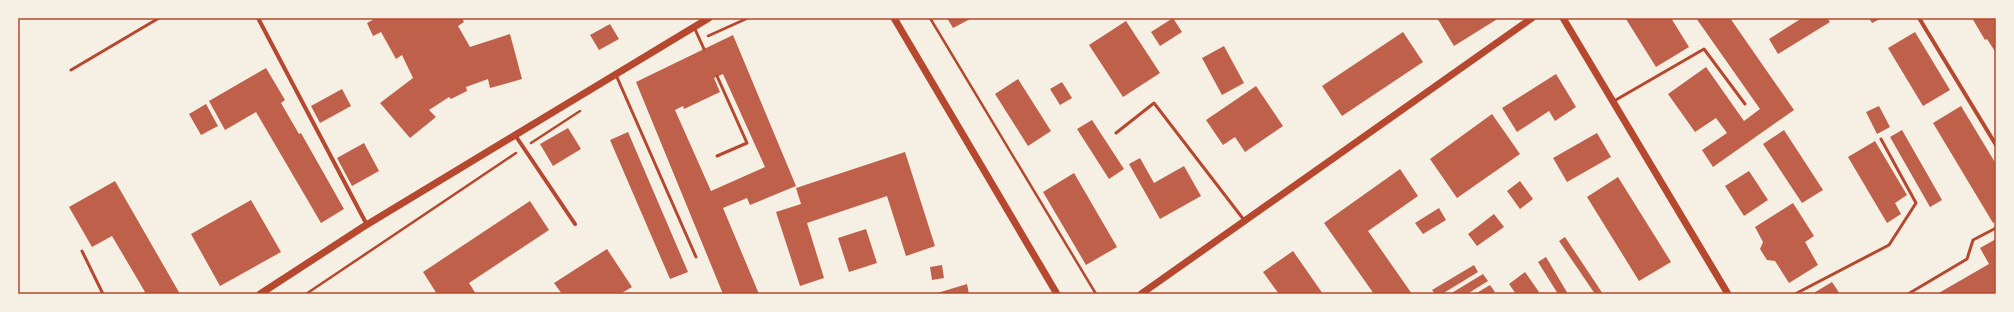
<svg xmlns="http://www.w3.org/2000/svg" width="2014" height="312" font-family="'Source Sans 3',sans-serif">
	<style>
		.building { fill: #bf614a; fill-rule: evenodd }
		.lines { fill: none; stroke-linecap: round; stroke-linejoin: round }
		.path { stroke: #b5482f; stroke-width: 2.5 }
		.service { stroke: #b5482f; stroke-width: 3 }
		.minor { stroke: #b5482f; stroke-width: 4 }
		.tertiary { stroke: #b5482f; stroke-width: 7 }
		.neatline { fill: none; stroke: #b5482f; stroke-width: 1.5 }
	</style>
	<rect width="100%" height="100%" fill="#f6efe4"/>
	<path class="building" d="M376 18H462L464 22 458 26 470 47 510 34 522 79 490 88 488 79 466 87 467 91 451 99 449 97 429 110 436 117 410 138 380 103 413 78 402 55 396 59 381 32 373 36 367 23Z
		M947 18H972L953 28Z
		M1173 18 1182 32 1160 46 1151 32Z
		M1437 18H1499L1454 46Z
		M1628 18H1671L1689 47 1656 67 1626 19Z
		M1696 18H1730L1794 110 1713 167 1702 150 1727 133 1716 118 1695 132 1668 94 1706 67 1744 121 1760 109Z
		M1802 18H1827L1830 22 1778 54 1769 39Z
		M1869 18H1882L1872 23Z
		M1972 18H1996V53L1987 39 1985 40Z
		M1126 21 1160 73 1123 97 1089 45Z
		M610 24 619 39 599 50 590 35Z
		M1403 32 1423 62 1342 116 1322 86Z
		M1915 32 1950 90 1923 106 1888 48Z
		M733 35 796 186 750 205 747 198 723 208 759 294H723L636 82ZM723 74 765 167 711 191 675 110 683 106 684 109 720 92 714 78Z
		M1224 46 1244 83 1222 95 1202 58Z
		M266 68 285 100 281 103 299 134 301 133 344 209 321 223 256 112 225 130 209 101Z
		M1556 74 1576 107 1555 121 1549 111 1517 132 1502 108Z
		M1018 79 1051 131 1028 146 995 94Z
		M1062 82 1072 98 1060 105 1050 89Z
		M1256 86 1283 126 1245 152 1235 137 1223 145 1206 120Z
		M342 89 351 106 320 123 311 106Z
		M206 104 218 126 201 135 189 114Z
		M1879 106 1890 127 1877 134 1866 112Z
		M1961 106 1996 164V221L1993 223 1933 123Z
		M1492 114 1520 154 1457 198 1430 159Z
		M1092 120 1124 169 1109 179 1077 129Z
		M568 128 581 149 553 166 540 144Z
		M1784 130 1823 190 1802 203 1763 144Z
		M1902 130 1942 200 1930 207 1890 137Z
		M628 132 688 272 670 279 610 140Z
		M1597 133 1611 157 1567 182 1553 158Z
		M1875 141 1907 195 1895 203 1901 214 1887 223 1848 157Z
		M364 143 379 171 352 186 337 158Z
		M905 152 935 246 906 256 887 196 807 223 824 278 800 286 776 212 801 204 796 188Z
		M1140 158 1154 183 1184 166 1201 196 1160 219 1129 164Z
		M1400 169 1418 196 1368 231 1412 294H1374L1324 223Z
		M1749 171 1768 200 1744 216 1725 186Z
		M1074 173 1117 247 1086 265 1043 192Z
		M1618 177 1671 262 1639 281 1587 197Z
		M115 181 180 294H142L145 292 112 236 92 247 69 207Z
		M1520 181 1533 199 1520 209 1507 191Z
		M251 200 281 252 220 286 191 234Z
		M530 201 549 230 469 283 476 294H437L423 272Z
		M1793 203 1814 236 1805 242 1818 265 1789 283 1775 261 1767 260 1760 249 1763 242 1755 227Z
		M1439 208 1446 220 1423 234 1415 223Z
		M1494 214 1504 227 1477 246 1468 234Z
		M866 229 877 263 849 272 838 238Z
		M1565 237 1603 294H1595L1559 241Z
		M1996 239V294H1937L1989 264 1980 248Z
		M607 249 632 287 620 294H562L554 283Z
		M1293 251 1323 294H1279L1263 272Z
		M1546 257 1568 294H1558L1538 262Z
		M942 265 944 278 932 280 930 267Z
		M1474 265 1478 272 1442 294H1435L1432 290Z
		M1525 272 1539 292 1536 294H1516L1509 284Z
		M1483 274 1488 281 1467 294H1450Z
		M1832 282 1840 294H1812Z
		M967 284 969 294H934Z
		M1490 285 1495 292 1492 294H1475Z"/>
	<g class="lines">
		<path class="path" d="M930 18 1096 294
			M708 36 748 18
			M531 143 580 111
			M306 294 516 153"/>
		<path class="service" d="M694 27 704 49
			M71 70 159 18
			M616 75 696 257
			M717 76 747 143 717 156
			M1614 101 1704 49 1745 104
			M1116 133 1154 103 1244 220
			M82 251 103 294
			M1795 294 1889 245 1916 203 1881 139
			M1908 294 1967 259 1973 240 1996 228"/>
		<path class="minor" d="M258 18 367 225
			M1919 18 1996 145
			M515 135 575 224"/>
		<path class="tertiary" d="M894 18 1057 294
			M1563 18 1728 294
			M260 294 363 227 709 18
			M1141 294 1532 18"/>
	</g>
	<rect width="2014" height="312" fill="none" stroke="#f6efe4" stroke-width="38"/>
	<rect x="19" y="19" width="1976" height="274" class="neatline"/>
</svg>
